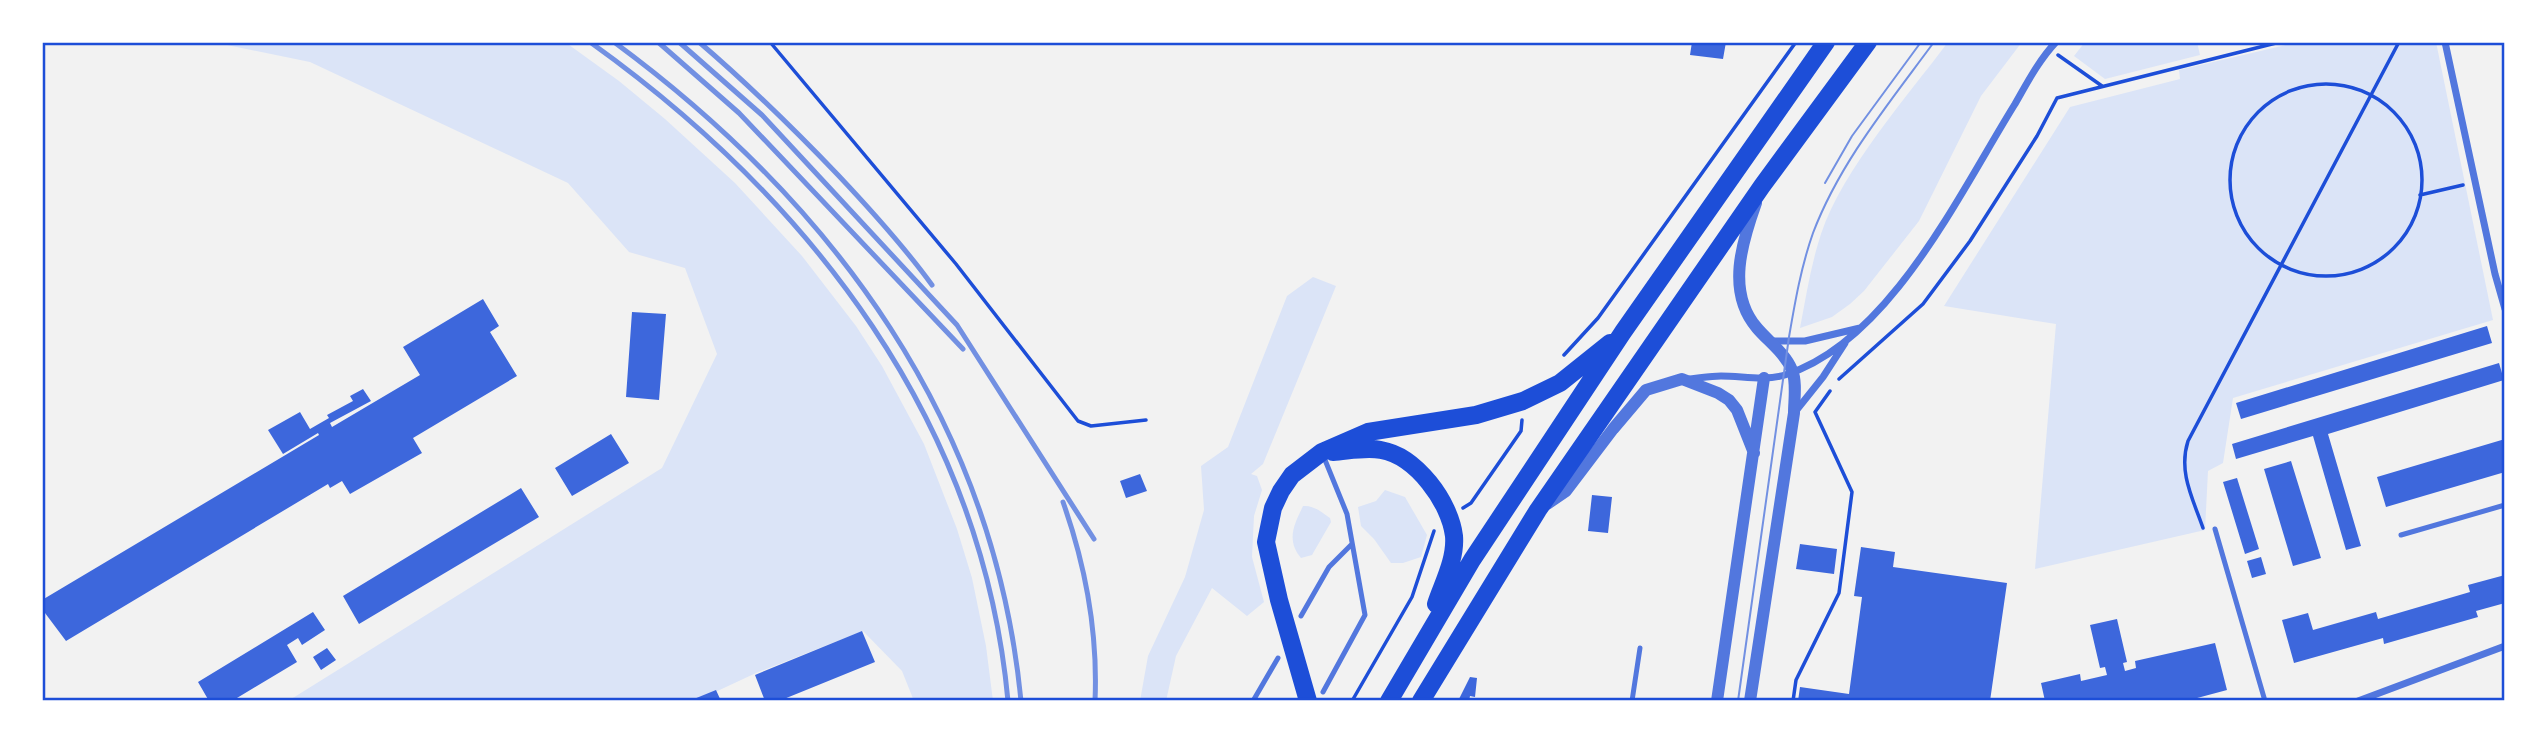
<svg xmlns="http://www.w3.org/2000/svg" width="2547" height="743" font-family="'Roboto Serif',serif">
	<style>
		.green { fill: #dbe4f7 }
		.building { fill: #3d67dc }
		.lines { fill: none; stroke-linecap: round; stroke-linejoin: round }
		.path { stroke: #1d4ed8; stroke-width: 3.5 }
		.service { stroke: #5277de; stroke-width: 5 }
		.minor { stroke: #5277de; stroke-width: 7 }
		.tertiary { stroke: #5277de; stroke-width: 12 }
		.trunk { stroke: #1d4ed8; stroke-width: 18 }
		.tram { stroke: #7290e2; stroke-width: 2 }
		.rail { stroke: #7290e2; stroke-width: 5 }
		.neatline { fill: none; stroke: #1d4ed8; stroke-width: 2.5 }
	</style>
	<rect width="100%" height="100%" fill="#f2f2f2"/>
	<path class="green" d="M228 42H565L619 81 665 119 735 183 802 256 856 326 882 366 924 444 957 529 972 578 986 646 993 701H914L902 671 863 631 756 673 696 701H288L662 468 717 354 685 268 629 252 568 183 310 62 227 45Z
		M1948 42H2022L1981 96 1919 221 1864 291 1850 304 1832 317 1800 328C1806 297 1811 264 1821 234 1843 169 1907 97 1948 42Z
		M2085 42H2197L2200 55 2105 79 2074 56Z
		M2299 42H2436L2493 320 2233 398 2223 463 2208 471 2205 530 2035 569 2056 324 1944 306 2070 107 2180 79 2179 70Z
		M1313 277 1336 286 1263 464 1251 474 1257 476 1262 490 1254 516 1252 557 1264 602 1247 616 1212 588 1176 656 1166 701H1140L1148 656 1185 577 1204 510 1201 466 1228 447 1287 296Z
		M1385 490 1405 497 1427 535 1421 557 1403 563H1391L1374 539 1361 526 1358 507 1376 501Z
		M1303 506C1314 505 1321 512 1330 518L1331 522 1312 555 1301 558C1286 540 1294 525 1303 506Z"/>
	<path class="building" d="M1692 42H1726L1723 59 1690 55Z
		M483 299 499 326 490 332 517 376 413 438 422 453 350 494 342 481 330 488 328 484 66 641 42 609V600L319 435 318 433 283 454 268 430 300 412 310 429 329 418 327 415 353 401 350 396 363 389 371 401 330 423 332 427 420 375 403 347Z
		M632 312 666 314 659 400 626 397Z
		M2487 326 2492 343 2241 419 2236 403Z
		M2499 363 2504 380 2328 434 2361 546 2346 550 2313 436 2236 459 2232 444Z
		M611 434 629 463 572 496 555 468Z
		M2505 439V472L2386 507 2377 477Z
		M2291 461 2321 558 2293 566 2264 469Z
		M1140 474 1147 491 1126 498 1120 481Z
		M2237 478 2259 549 2245 554 2223 482Z
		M521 488 539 517 359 624 343 596Z
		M1592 495 1612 497 1608 533 1588 531Z
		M1800 544 1837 549 1834 574 1796 569Z
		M1861 547 1895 552 1893 567 2007 583 1990 701H1798L1800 687 1849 694 1862 597 1854 596Z
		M2261 557 2266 574 2252 578 2247 561Z
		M2505 575V603L2476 611 2478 617 2384 644 2383 638 2294 663 2282 620 2308 613 2313 630 2376 612 2378 619 2470 592 2468 585Z
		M313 612 325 630 302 645 298 638 287 645 297 662 232 701H209L198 682Z
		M2117 619 2127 662 2123 663 2125 671 2136 668 2135 661 2215 643 2227 690 2186 701H2045L2041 683 2080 674 2081 681 2107 675 2105 667 2100 668 2090 625Z
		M862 631 875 662 779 701H765L755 675Z
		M327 648 336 660 321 670 313 657Z
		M1470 677 1477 678 1475 697 1470 696 1469 701H1458Z
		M716 690 721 701H689Z"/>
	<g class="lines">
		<path class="path" d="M770 42 956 264 1078 421 1091 426 1146 420
			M2058 55 2102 86
			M2230 180a96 96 0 1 1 192 0a96 96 0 1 1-192 0Z
			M2420 195 2463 185
			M1564 355 1598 318 1796 42
			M1839 379 1923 304 1970 241 2037 136 2057 98 2280 42
			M1463 508 1471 503 1521 431 1522 420
			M2203 528C2193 499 2178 472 2188 441L2399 42
			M1352 701 1412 597 1434 531
			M1793 701 1796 680 1839 593 1852 492 1815 412 1830 391"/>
		<path class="service" d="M1323 455 1347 514 1365 615 1323 692
			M2215 529 2265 701
			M2401 535 2505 505
			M1301 616 1329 567 1352 544
			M1253 701 1278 658
			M1632 701 1640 648"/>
		<path class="minor" d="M2445 42 2495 274 2505 309
			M1772 341H1805L1860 328
			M1690 379C1700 378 1711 376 1721 376 1743 376 1764 381 1785 375 1890 342 1960 192 2015 104 2027 83 2039 60 2056 42
			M1795 412 1823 377 1845 343
			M2358 701 2505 646"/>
		<path class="tertiary" d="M1547 504 1566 491 1613 429 1646 390 1682 379 1718 393 1729 400 1737 410 1754 453
			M1717 701 1764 378
			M1750 701 1794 413C1794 401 1797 382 1792 370 1785 353 1768 341 1757 328 1726 292 1742 242 1756 203"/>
		<path class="trunk" d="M1333 452C1348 451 1366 447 1381 450 1416 456 1450 502 1454 536 1456 559 1443 583 1436 604
			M1308 701 1279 600 1266 542 1273 508 1281 491 1292 475 1322 452 1368 432 1476 415 1523 401 1560 383 1610 343
			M1389 701 1472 560 1623 332 1826 42
			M1421 701 1538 510 1762 186 1868 42"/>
		<path class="tram" d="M1825 183 1852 136 1921 42
			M1738 701 1789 337C1795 302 1801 267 1813 233 1840 162 1890 102 1934 42"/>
		<path class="rail" d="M590 42C812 201 982 422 1008 701
			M614 42C835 205 994 422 1021 701
			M658 42 739 113 963 349
			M679 42 762 115 957 325 1094 539
			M699 42C748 84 793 128 838 175 871 210 903 245 932 285
			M1063 502C1086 567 1098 632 1095 701"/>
	</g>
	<rect width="2547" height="743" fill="none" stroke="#ffffff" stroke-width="88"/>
	<rect x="44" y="44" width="2459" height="655" class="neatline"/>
</svg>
